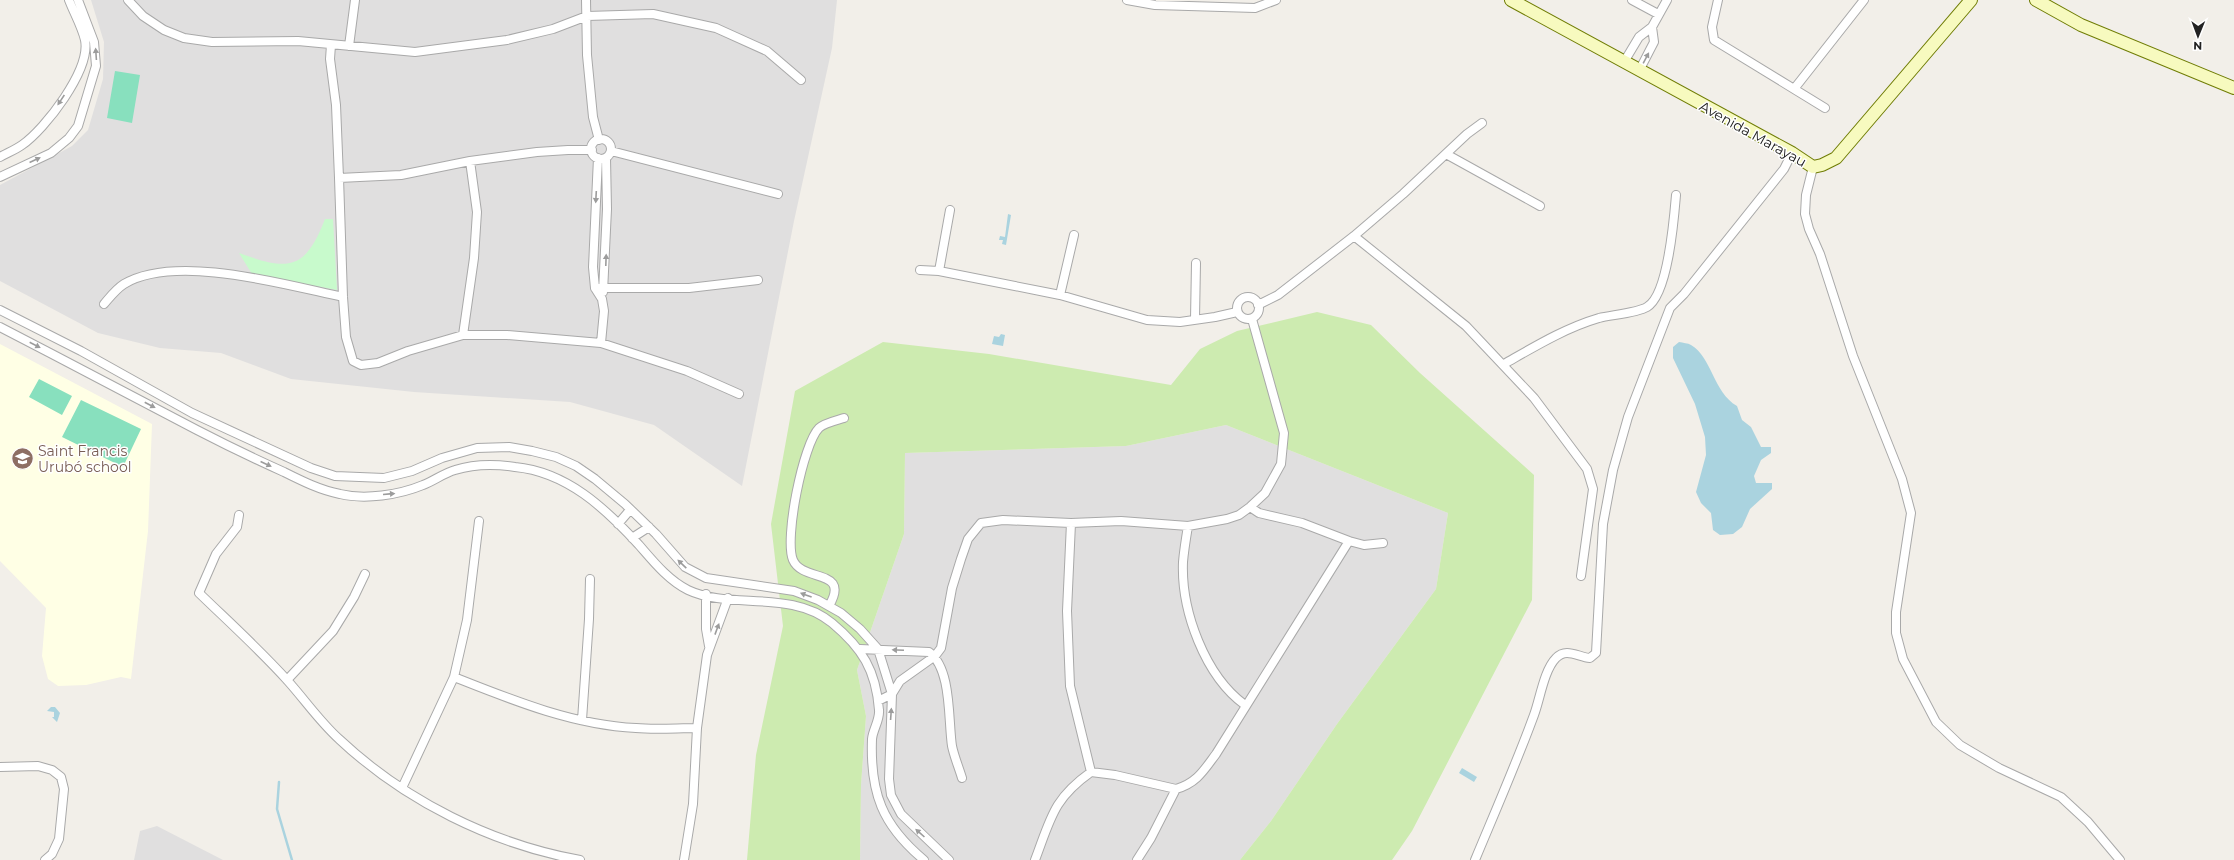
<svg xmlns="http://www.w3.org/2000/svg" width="2234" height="860" font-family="Montserrat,sans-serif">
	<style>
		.residential { fill: #e0dfdf }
		.education { fill: #ffffe5 }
		.grass { fill: #cdebb0 }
		.park { fill: #c8facc }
		.pitch { fill: #88e0be }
		.water { fill: #aad3df }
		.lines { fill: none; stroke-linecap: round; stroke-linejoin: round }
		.stream { stroke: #aad3df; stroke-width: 2.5 }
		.street-casing { stroke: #a9a9a9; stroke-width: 10 }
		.secondary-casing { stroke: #707d05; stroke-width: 14 }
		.street { stroke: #fff; stroke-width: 8 }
		.secondary { stroke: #f7fabf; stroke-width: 12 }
		.oneway { fill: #9c9c9c }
		.labels { text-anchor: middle; stroke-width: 3; stroke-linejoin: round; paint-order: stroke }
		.street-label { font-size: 14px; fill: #222; stroke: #fff }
		.education-label { font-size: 14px; fill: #785e54; stroke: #fff; text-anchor: start }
	</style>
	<rect width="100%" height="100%" fill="#f2efe9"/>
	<path class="residential" d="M91 0H837L832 48 794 221 742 486 654 425 570 402 414 392 291 379 221 353 160 348 98 333 0 281V185L72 146 88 130 103 79 104 42Z
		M1226 425 1448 513 1436 589 1337 724 1271 821 1240 860H860L861 785 866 716 857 670 904 534 905 453 1126 446Z
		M157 826 223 860H134L140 831Z"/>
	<path class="education" d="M0 344 152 424 148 531 131 679 121 677 86 685 58 686 48 679 42 656 46 608 0 561Z"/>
	<path class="grass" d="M1317 312 1371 325 1420 373 1534 475 1532 600 1412 831 1392 860H1240L1271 821 1337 724 1436 589 1448 513 1226 425 1126 446 905 453 904 534 857 670 866 716 861 785 860 860H747L756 755 783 626 771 524 795 391 883 342 989 354 1171 385 1200 349 1237 331Z"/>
	<path class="park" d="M325 219H333L337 290 252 274 239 253C288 271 305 271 325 219Z"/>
	<path class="pitch" d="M115 71 140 75 132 123 107 118Z
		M39 379 72 396 62 415 29 397Z
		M81 400 141 429 123 467 62 437Z"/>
	<path class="water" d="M1008 214 1011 215 1006 245 1002 244 1003 240H999L1000 236 1005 237Z
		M1001 334 1005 335 1003 346 992 344 994 336 999 337Z
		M1679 342C1683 343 1688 343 1691 345 1712 357 1713 392 1737 406L1742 420 1751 427 1761 447H1771V453L1761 460 1754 476 1756 483H1772V489L1750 509 1742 527 1733 534 1720 535 1713 530 1711 513 1701 503 1696 492 1706 455 1705 437 1695 404 1673 358V347Z
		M51 707H55L60 713 57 722 52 717H54V712L47 711Z
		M1462 768 1477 777 1474 782 1459 773Z"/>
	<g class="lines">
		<path class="stream" d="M279 782 277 809 292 860"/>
		<defs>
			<path id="street" d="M128 0 143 16 164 30 184 38 212 42 298 41 415 52 507 40 553 29 587 16 653 14 716 28 767 51 801 80
				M586 0 587 55 593 117 599 140
				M1127 0 1155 5 1255 8 1276 0
				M1632 0 1658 14
				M1718 0 1712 27 1714 40 1825 108
				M331 45 330 59 336 105 339 178
				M349 46 355 0
				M1624 62 1639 37 1652 27 1667 0
				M1639 71 1654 42 1652 27
				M1794 89 1864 0
				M591 149a10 10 0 1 1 20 0a10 10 0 1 1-20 0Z
				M592 150H568L537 152 470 161 401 175 339 178 343 297 346 337 353 361 361 365 378 363 408 351 463 335H507L601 343 687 371 739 394
				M611 151 778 194
				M1446 154 1540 206
				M0 157C7 153 15 150 22 145 45 129 91 70 85 40 82 27 74 13 69 0
				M598 158 593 267 595 288 602 299 604 311 601 343
				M1813 167 1806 195 1805 214 1809 229 1820 254 1853 356 1902 479 1911 513 1896 612V633L1903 659 1936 722 1960 745 1999 768 2061 797 2088 822 2120 860
				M0 177 51 153 69 138 78 126 96 66 94 42 78 0
				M1354 236 1466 326 1534 398 1587 469 1593 489 1581 576
				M920 270 939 271 1060 295 1147 320 1180 322 1215 317 1237 312
				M939 271 950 210
				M595 288H689L758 280
				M603 292 607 209 606 158
				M1060 295 1074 235
				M1237 308a11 11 0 1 1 22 0a11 11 0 1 1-22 0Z
				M104 304C110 297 116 289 124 284 176 253 286 285 343 297
				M1258 305 1278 295 1354 236 1403 194 1467 134 1482 123
				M0 310 81 351 192 413 311 468 335 476 384 478 412 471 442 458 477 448 509 447 532 451 556 457 576 466 595 479 625 504 656 534 685 567 706 578 794 591 818 600 841 613 860 629 878 649 892 694 889 779 891 795 901 814 949 860
				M1195 319 1196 263
				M0 327C66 361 132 396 197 430 226 445 255 459 284 472 302 481 320 490 340 494 365 500 399 495 423 485 434 481 444 473 455 470 474 464 496 464 515 467 567 472 605 508 639 545 653 561 668 580 688 590 730 610 791 589 832 623 862 648 876 670 879 710 880 720 873 729 872 739 870 793 882 825 924 860
				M463 335 474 258 477 212 470 161
				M1504 364C1534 347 1565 328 1599 318 1611 315 1637 313 1647 307 1668 295 1674 219 1676 195
				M1250 507 1259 513 1302 523 1349 541 1364 545 1383 543
				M239 515 237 527 216 554 199 593C229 622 260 650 287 680 305 700 320 722 339 739 405 801 492 844 580 860
				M1071 523 1067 611 1070 686 1091 772 1115 775 1176 789
				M618 524 630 510
				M1188 526C1186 538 1184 550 1183 562 1181 611 1205 676 1245 705
				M632 538 649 527
				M706 594V629L709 646
				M829 606C851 568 803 583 793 560 784 539 803 444 819 428 824 423 838 420 844 418
				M860 649 929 652C952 669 948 720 952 746 954 756 959 768 962 778
				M454 677C512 700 573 725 636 728 656 730 677 728 697 728
				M287 680 333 631 354 597 365 574
				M878 701 892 694 900 681 935 656 941 648 952 588 961 559 968 539 981 523 1003 520 1071 523 1121 521 1188 526 1227 519 1239 515 1250 507 1265 493 1281 464 1284 433 1252 319
				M582 720 589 619 590 579
				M0 767 38 766 52 770 61 777 64 789 59 839 52 854 45 860
				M402 788 454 677 467 620 479 521
				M684 860 693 804 697 728 707 655 728 598
				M1035 860C1051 818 1053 799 1091 772
				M1137 860 1151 838 1176 789C1197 783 1204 770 1216 754L1349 541
				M1475 860C1495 812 1516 764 1534 715 1540 699 1544 670 1556 658 1566 647 1578 657 1590 658L1596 653 1603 524 1613 470 1628 417 1670 308 1684 294 1784 169 1792 153"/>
			<path id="secondary" d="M1511 0 1792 153 1813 167 1822 165 1836 158 1971 0
				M2036 0 2081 25 2234 88"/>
		</defs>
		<use href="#street" class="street-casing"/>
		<use href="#secondary" class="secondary-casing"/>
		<use href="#street" class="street"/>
		<use href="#secondary" class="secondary"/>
	</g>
	<defs><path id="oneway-solid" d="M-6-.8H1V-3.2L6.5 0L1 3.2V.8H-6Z"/></defs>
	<g class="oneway">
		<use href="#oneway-solid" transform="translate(96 54) rotate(-94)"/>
		<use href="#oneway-solid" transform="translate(1646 58) rotate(-62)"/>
		<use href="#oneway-solid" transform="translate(61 100) rotate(124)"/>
		<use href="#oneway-solid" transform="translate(35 160) rotate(-25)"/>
		<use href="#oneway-solid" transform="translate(596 197) rotate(93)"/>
		<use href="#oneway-solid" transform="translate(606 260) rotate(-88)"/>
		<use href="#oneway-solid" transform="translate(35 345) rotate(27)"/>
		<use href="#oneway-solid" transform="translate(150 405) rotate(28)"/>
		<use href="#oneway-solid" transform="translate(266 464) rotate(25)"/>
		<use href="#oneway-solid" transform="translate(389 494) rotate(-5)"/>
		<use href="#oneway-solid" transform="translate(682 564) rotate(-136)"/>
		<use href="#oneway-solid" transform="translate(806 595) rotate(-160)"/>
		<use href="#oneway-solid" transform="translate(717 629) rotate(-70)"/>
		<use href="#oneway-solid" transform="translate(898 650) rotate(-177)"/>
		<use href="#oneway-solid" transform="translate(891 714) rotate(-86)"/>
		<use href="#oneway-solid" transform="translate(920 833) rotate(-138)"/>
	</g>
	<defs>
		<symbol id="school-disc" viewBox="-11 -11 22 22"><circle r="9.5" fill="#8d6e63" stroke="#fff"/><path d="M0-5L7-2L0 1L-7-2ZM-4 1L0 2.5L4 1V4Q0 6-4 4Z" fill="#fff"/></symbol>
	</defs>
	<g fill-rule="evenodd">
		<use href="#school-disc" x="10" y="446" width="25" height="25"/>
	</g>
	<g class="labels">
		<g class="street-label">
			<text transform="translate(1753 134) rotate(29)" y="5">Avenida Marayau</text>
		</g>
		<g class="education-label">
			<text x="38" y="456">Saint Francis<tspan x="38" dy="16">Urubó school</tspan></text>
		</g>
	</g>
	<g transform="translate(2198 36) rotate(181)" stroke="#ffffff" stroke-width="3" paint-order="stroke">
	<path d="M0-3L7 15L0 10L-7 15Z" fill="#222222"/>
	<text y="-6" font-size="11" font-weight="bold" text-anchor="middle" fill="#222222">N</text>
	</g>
</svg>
